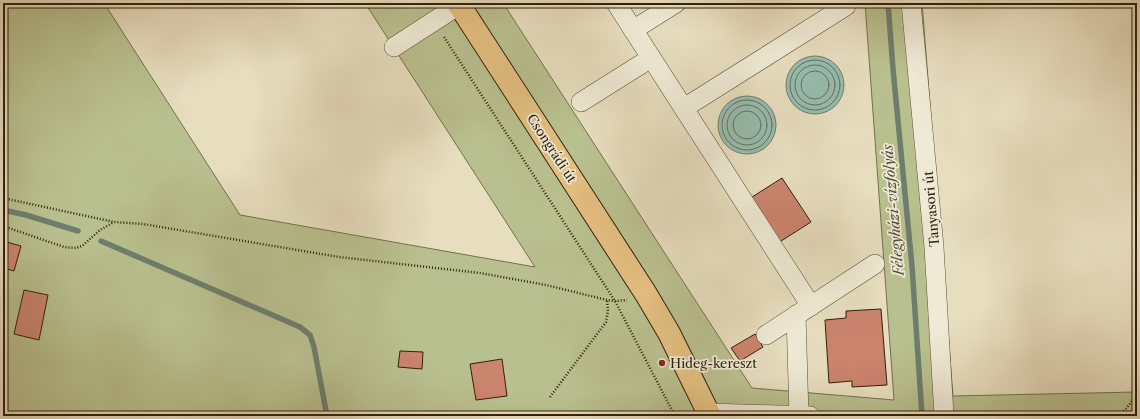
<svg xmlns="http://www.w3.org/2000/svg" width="1140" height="419" viewBox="0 0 1140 419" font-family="'Libre Caslon Text',serif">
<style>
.green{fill:#b9c08f;stroke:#75704c}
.water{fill:#97bcaf;stroke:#6e7e6d}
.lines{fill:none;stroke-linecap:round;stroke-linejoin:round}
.shore{stroke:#646e5c;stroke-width:1}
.stream{stroke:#6e7e6d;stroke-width:5.5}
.building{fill:#cb846e;stroke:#31200a}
.minor-casing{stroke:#5e5037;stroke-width:20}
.major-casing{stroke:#31200a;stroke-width:24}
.path{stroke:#31200a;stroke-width:2.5;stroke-dasharray:1 2;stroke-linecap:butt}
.minor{stroke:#efead5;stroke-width:19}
.major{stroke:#e4bf80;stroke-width:22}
.poi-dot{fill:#8f2418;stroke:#efead5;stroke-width:1.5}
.labels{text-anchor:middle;stroke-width:3.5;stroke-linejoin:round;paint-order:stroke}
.street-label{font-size:13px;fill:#31200a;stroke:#efead5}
.poi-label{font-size:13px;fill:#31200a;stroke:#efead5;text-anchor:start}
.water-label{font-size:14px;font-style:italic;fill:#504f3c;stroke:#efead5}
</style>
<rect width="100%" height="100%" fill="#e7debf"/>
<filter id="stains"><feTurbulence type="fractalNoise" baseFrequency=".005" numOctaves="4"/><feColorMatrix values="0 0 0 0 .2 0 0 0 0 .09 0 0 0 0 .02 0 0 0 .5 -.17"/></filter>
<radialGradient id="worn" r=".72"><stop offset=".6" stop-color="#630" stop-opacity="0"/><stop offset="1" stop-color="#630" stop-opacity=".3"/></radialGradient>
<polygon class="green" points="3,3 104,3 240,215 535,267 365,3 503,3 752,388 894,400 865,3 922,3 953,396 1137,392 1137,416 3,416"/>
<g class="water">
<circle cx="815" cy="85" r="29"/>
<circle cx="747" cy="125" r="29"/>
</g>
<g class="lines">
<g class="shore">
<circle cx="815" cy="85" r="25"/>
<circle cx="815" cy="85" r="20"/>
<circle cx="815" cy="85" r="14"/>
<circle cx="747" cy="125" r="25"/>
<circle cx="747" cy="125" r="20"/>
<circle cx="747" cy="125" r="14"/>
</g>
<g class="stream">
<polyline points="888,3 893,69 912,266 922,416"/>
<polyline points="3,210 26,215 78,231"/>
<polyline points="101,241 300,327 310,335 314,347 327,416"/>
</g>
</g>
<g class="building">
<polygon points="782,178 811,222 778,243 749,199"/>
<polygon points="3,241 21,246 14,271 3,268"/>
<polygon points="24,290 48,295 39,340 14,334"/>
<polygon points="881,309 887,385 852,387 852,381 829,383 825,320 846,318 846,311"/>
<polygon points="755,334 763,347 740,361 731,348"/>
<polygon points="400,351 423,352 422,369 398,367"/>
<polygon points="502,359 507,396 476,400 470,364"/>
</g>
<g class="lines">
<g class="minor-casing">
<g id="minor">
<polyline points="616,3 811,306"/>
<polyline points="911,3 934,247 944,416"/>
<polyline points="633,30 676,3"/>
<polyline points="394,47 462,3"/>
<polyline points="581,102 651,58"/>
<polyline points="684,108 846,6"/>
<polyline points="796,315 799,416"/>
<polyline points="766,335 875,264"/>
<polyline points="709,413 810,416"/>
</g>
</g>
<g class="major-casing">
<polyline id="major" points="458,3 646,294 669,333 710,416"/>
</g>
<g class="path">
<polyline points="444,37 615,301 675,416"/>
<polyline points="3,198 114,222 143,224 339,257 480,273 546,285 607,300 615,301 627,300"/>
<polyline points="3,226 64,247 76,248 82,246 100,230 114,222"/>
<polyline points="550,397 606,322 608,311 607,300"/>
<polyline points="1120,416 1137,395"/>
</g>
<use href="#minor" class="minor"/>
<use href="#major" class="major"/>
</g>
<circle class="poi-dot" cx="662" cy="363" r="4"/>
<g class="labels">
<g class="street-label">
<text transform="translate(552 148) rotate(57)" y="5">Csongrádi út</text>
<text transform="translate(931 209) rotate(-95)" y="5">Tanyasori út</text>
</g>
<g class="poi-label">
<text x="670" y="368">Hideg-kereszt</text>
</g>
<g class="water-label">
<text transform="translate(893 210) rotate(-95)" y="5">Félegyházi-vízfolyás</text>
</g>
</g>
<rect width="1140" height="419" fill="none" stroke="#e7debf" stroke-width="16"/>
<rect x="4" y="4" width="1132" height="411" fill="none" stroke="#31200a" stroke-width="2"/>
<rect x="8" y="8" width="1124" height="403" fill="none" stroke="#31200a"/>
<rect width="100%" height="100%" filter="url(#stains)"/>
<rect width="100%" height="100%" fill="url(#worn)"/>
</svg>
